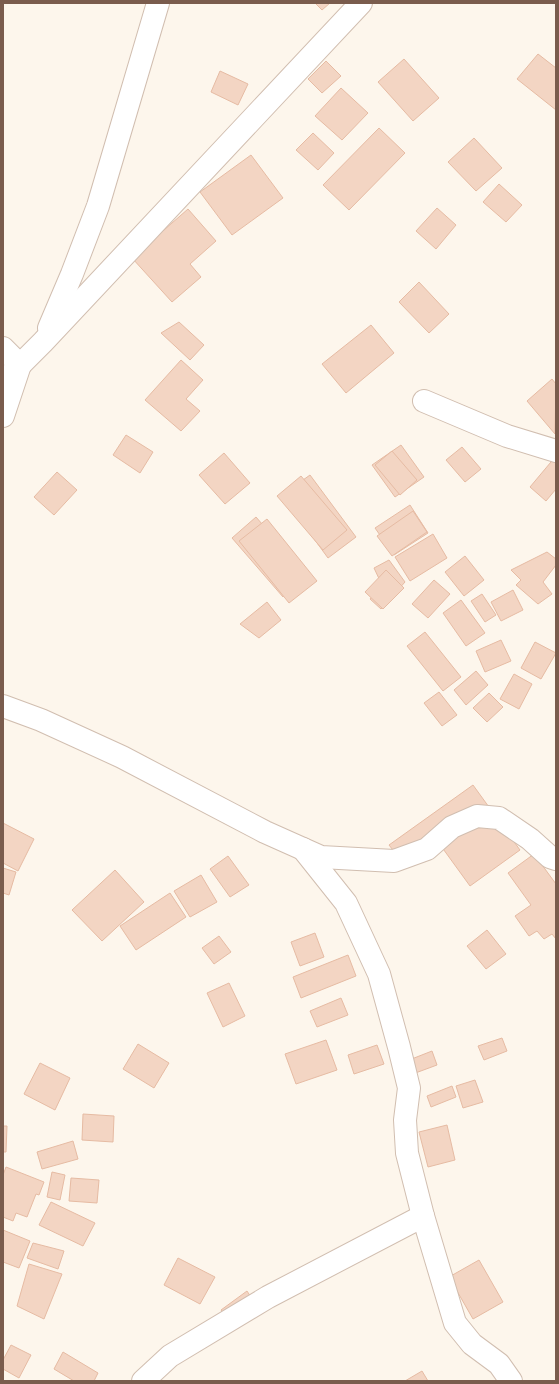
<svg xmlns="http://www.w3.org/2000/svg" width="559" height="1384" viewBox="0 0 559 1384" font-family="'PT Sans Narrow',sans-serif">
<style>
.building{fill:#f3d5c3;stroke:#e6bba3}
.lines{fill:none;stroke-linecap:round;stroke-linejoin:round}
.minor-casing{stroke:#d1beb0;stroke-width:24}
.minor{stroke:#fff;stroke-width:22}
</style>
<rect width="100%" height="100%" fill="#fdf6ec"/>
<g class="building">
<polygon points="315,3 330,3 322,10"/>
<polygon points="538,54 556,68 556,110 517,79"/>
<polygon points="404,59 439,98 413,121 378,82"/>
<polygon points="326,61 341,76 322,93 308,79"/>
<polygon points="220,71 248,84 238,105 211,92"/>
<polygon points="341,88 368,113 342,140 315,116"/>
<polygon points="379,128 405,153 349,210 323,185"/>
<polygon points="313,133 334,153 318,170 296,150"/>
<polygon points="474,138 502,168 476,191 448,162"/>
<polygon points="251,155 283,198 232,235 200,192"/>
<polygon points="499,184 522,205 506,222 483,202"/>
<polygon points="437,208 456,225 436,249 416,231"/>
<polygon points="188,209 216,241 190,264 201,277 172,302 132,258"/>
<polygon points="419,282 449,314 429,333 399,302"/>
<polygon points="179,322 204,345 190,360 161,333"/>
<polygon points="371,325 394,353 346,393 322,364"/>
<polygon points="181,360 203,380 186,399 200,411 181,431 145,400"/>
<polygon points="552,379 556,384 555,434 527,401"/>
<polygon points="126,435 153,452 140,473 113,455"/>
<polygon points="401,445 424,477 395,497 372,465"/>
<polygon points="462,447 481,469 465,482 446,460"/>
<polygon points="392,451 417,480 400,495 375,465"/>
<polygon points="224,453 250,483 225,504 199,475"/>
<polygon points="556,456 556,489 546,501 530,487"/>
<polygon points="57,472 77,490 54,515 34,497"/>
<polygon points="310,475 356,537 328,558 282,495"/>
<polygon points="301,476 347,530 323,550 277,496"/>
<polygon points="410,505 428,533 394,555 375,528"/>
<polygon points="413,511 427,532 392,556 377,536"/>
<polygon points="256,517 307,576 283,597 232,538"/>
<polygon points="267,519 317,581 289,603 239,541"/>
<polygon points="433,534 447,558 410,581 395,557"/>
<polygon points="547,552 556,559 556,565 543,582 552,594 538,604 516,585 521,580 511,570"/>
<polygon points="465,556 484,580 464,596 445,572"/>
<polygon points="389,560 405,582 381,609 370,599 382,585 374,568"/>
<polygon points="386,570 404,588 383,609 365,592"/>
<polygon points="434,580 450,594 428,618 412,604"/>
<polygon points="513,590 523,610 501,621 491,602"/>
<polygon points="482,594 496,615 485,622 471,601"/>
<polygon points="461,600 485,633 466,646 443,613"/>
<polygon points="267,602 281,620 259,638 240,624"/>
<polygon points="425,632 461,677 443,691 407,646"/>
<polygon points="501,640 511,661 485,672 476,651"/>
<polygon points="535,642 556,653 541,679 521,668"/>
<polygon points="476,671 488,685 466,705 454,690"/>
<polygon points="514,674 532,684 519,709 500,699"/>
<polygon points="439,692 457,715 442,726 424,703"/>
<polygon points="489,693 503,707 487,722 473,708"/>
<polygon points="473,785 520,850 470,886 433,835 400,859 389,845"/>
<polygon points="3,823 34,839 18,871 3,863"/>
<polygon points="534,854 556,884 556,939 552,934 544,939 537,931 529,936 515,916 531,905 508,873"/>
<polygon points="228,856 249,885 230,897 210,869"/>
<polygon points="3,868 16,872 9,895 3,893"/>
<polygon points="115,870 144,902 102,941 72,910"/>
<polygon points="201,875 217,902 190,917 174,891"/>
<polygon points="170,893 186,917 136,950 120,926"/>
<polygon points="487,930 506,954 486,969 467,946"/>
<polygon points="315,933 324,957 300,966 291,942"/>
<polygon points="219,936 231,952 214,964 202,948"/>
<polygon points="348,955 356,976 301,998 293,977"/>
<polygon points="229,983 245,1016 223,1027 207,993"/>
<polygon points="341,998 348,1015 317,1027 310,1011"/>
<polygon points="502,1038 507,1051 484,1060 478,1046"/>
<polygon points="326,1040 337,1070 296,1084 285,1054"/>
<polygon points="138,1044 169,1063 154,1088 123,1069"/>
<polygon points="377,1045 384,1064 354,1074 348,1055"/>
<polygon points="432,1051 437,1065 410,1075 404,1062"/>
<polygon points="40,1063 70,1078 55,1110 24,1094"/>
<polygon points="475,1080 483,1102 463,1108 456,1086"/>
<polygon points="452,1086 456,1097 431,1107 427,1096"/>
<polygon points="83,1114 114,1116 113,1142 82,1140"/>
<polygon points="447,1125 455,1160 428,1167 419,1132"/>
<polygon points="3,1126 7,1126 6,1152 3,1152"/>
<polygon points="73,1141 78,1159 42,1169 37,1152"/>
<polygon points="6,1167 44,1182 39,1195 36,1194 27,1217 16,1213 13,1221 3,1217 3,1175"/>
<polygon points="52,1172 65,1175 60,1200 47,1197"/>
<polygon points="71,1178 99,1180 97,1203 69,1201"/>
<polygon points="51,1202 95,1223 83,1246 39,1225"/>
<polygon points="3,1230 30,1241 19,1268 3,1262"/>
<polygon points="33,1243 64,1251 58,1269 27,1258"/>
<polygon points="178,1258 215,1277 200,1304 164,1285"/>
<polygon points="479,1260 503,1302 473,1319 449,1277"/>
<polygon points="29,1264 62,1274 44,1319 17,1306"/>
<polygon points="247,1291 258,1308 232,1326 221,1310"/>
<polygon points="11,1345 31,1355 19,1378 3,1369 3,1360"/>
<polygon points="63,1352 98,1373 94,1381 74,1381 54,1369"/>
<polygon points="422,1371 428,1381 405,1381"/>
</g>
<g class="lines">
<g class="minor-casing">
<g id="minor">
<polyline points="49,328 72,274 98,206 158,3"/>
<polyline points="3,348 20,365 3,416"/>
<polyline points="3,382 43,342 361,3"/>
<polyline points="424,401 507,436 556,451"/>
<polyline points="3,706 41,720 122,757 265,832 321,857 394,861 427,849 452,827 477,816 499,818 530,839 550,857 556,859"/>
<polyline points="303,849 346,903 379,974 399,1047 409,1088 405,1120 407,1153 423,1216 455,1323 472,1344 499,1364 511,1381"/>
<polyline points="143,1381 170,1356 268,1297 423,1216"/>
</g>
</g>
<use href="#minor" class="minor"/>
</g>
<rect width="559" height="1384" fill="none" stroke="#7a5c4d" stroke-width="8"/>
</svg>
